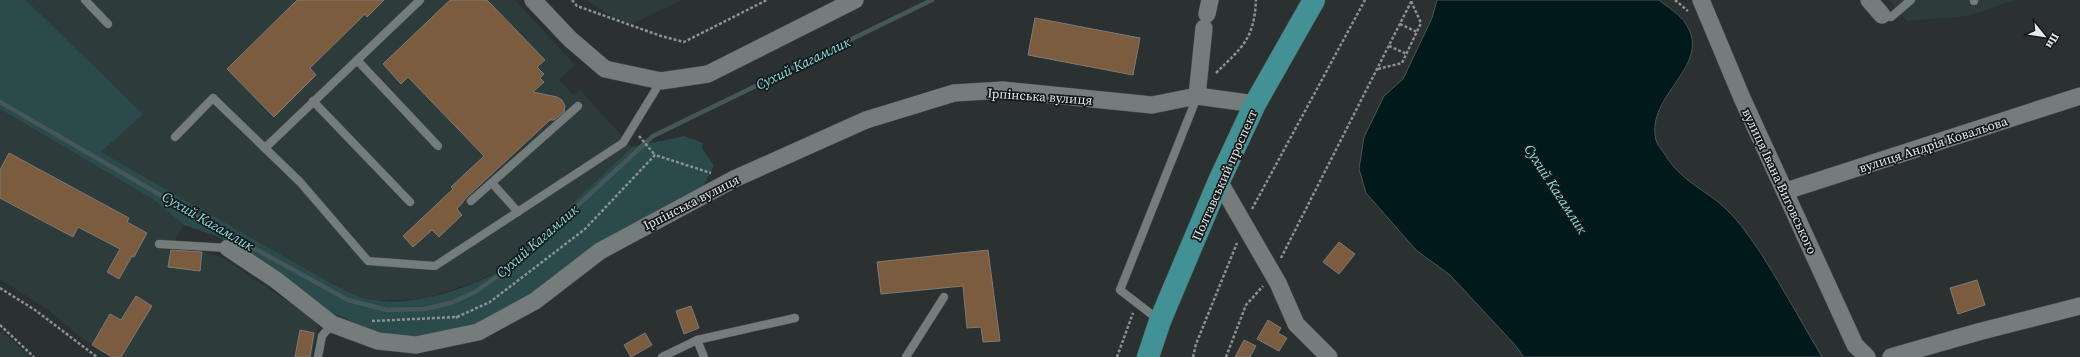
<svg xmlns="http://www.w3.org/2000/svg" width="2080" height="357" viewBox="0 0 2080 357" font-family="'Source Serif 4',serif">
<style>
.built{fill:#2d3b3b}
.green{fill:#2a4a4b}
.water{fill:#00191a;stroke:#455758}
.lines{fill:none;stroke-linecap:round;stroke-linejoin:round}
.stream{stroke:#455758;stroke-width:4.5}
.building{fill:#7b5c3f;stroke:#7f7a76}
.service-casing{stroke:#4a4e4e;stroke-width:9}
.minor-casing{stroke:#4a4e4e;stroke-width:18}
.trunk-casing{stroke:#4a4e4e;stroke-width:23}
.path{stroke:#8c9090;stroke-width:2.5;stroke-dasharray:3 2;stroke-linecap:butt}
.service{stroke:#757c7c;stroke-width:8}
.minor{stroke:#757c7c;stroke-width:17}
.trunk{stroke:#429194;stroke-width:22}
.labels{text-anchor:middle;stroke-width:3.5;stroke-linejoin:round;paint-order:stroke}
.street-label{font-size:13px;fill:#e5e9e9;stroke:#151818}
.water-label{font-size:14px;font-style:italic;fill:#85e2e5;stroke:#151818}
</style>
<rect width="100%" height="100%" fill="#2b3030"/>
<g class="built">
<polygon points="26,0 515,0 575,65 559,80 574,95 580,90 632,147 516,257 495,273 472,283 424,299 374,301 358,296 336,286 101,152 142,114"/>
<polygon points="586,0 682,0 632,24 614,18"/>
<polygon points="1889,0 2014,0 1968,16 1907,21"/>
<polygon points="0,109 154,200 184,225 171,247 203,252 223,258 319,322 312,357 112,357 86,341 48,310 0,279"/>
<polygon points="0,330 26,353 29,357 0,357"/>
</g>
<path class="green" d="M0,0H26L143,114L101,152L336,286C348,291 359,298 373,300C410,307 460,291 494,274C502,270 509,263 516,257L632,147L684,136L703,143L702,148L714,166L700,192L547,285L478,324L414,339L379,334L331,312L217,236L184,225L154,200L0,109Z"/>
<path class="water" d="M1437,0H1659C1667,7 1681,15 1686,24C1713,66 1645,95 1656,140C1657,144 1661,149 1664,153C1680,181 1705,189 1726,209C1740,222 1751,239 1762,255C1783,288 1802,323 1822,357H1524L1515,345L1450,275L1416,250L1366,193L1359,169L1364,137L1384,96L1403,79L1432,18Z"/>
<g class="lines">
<polyline class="stream" points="0,102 219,229 348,300 387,310 424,309 451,303 475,292 512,266 653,136 932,0"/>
</g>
<g class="building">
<polygon points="297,0 384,0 367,17 365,14 310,68 316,75 274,117 227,69"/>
<polygon points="450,0 487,0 545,60 537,67 544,74 540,78 544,82 533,92 557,97 562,100 565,106 564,112 554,120 550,120 467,197 457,209 462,215 439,237 432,230 413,247 403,236 453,189 451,187 484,156 408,77 401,84 383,64"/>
<polygon points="1035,18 1140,38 1133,75 1028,55"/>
<polygon points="9,153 129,218 127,222 147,233 134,257 132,256 119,279 107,272 120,249 78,227 73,237 0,198 0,170"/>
<polygon points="1339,242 1355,254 1339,274 1323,262"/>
<polygon points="171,250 202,252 200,271 168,267"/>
<polygon points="988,250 1000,341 983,342 981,327 967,328 963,286 881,294 877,262"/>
<polygon points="1977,280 1985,305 1958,314 1950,288"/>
<polygon points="136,296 152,306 121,357 112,357 92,345 110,314 121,320"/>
<polygon points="691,306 699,328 684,334 676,311"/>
<polygon points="1268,320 1281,328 1278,333 1287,338 1279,351 1257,339"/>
<polygon points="300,330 314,333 310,357 295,357"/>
<polygon points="645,333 652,345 631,357 624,345"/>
<polygon points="1244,340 1256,346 1250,357 1235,357"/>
</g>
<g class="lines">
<g class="service-casing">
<g id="service">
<polyline points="85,0 108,24"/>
<polyline points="1974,0 1974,1"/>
<polyline points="1882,15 1891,17 1911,0"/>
<polyline points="357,60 438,146"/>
<polyline points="313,101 410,202"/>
<polyline points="175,137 213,98 300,182 368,261 435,266 623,143 661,81"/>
<polyline points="265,148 420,0"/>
<polyline points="492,183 518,212"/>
<polyline points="471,201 578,106"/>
<polyline points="159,244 228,248"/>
<polyline points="1159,320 1120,290 1197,97"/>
<polyline points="697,340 795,318"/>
<polyline points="318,357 322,336 332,324"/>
<polyline points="662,357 697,340 704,357"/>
<polyline points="906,357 944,297"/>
</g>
</g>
<g class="minor-casing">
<g id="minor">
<polyline points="533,0 570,39 605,69 661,81 708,74 855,0"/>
<polyline points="1701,0 1742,98 1855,345 1867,357"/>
<polyline points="1869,0 1882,15"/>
<polyline points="1207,14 1210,0"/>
<polyline points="1197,96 1204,28"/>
<polyline points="1219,181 1278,283 1296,324 1329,357"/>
<polyline points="1786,191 2080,96"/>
<polyline points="228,248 276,280 332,324 378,341 416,345 478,332 535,301 600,251 734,179 866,120 954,93 1003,90 1152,105 1197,96 1255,104"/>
<polyline points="1891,357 1978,332 2080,306"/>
</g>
</g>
<g class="trunk-casing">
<polyline id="trunk" points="1148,357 1160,321 1219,181 1255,104 1314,0"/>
</g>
<g class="path">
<polyline points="572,0 577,6 661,36 684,42 767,0"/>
<polyline points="1675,0 1688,11"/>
<polyline points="1400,24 1417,32"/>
<polyline points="1389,46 1407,54"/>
<polyline points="1378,69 1402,63 1421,23 1411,1"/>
<path d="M1216,73C1242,47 1254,40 1256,0"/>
<polyline points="639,136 655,155"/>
<polyline points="1252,209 1365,0"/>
<polyline points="1281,258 1412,0"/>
<polyline points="0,288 35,310 97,357"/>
<polyline points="457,317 490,302 585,229 655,155 711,173"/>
<polyline points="372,321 457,317 456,318"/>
<polyline points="0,325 34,357"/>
<polyline points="1117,357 1133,313"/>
<polyline points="1193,357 1196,344 1237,243"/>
<polyline points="1226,357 1246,305 1263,286"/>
</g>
<use href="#service" class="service"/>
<use href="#minor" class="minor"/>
<use href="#trunk" class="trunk"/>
</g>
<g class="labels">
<g class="street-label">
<text transform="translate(1040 96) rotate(4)" y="5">Ірпінська вулиця</text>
<text transform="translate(1933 144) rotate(-18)" y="5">вулиця Андрія Ковальова</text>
<text transform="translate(1224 175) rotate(-66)" y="5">Полтавський проспект</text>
<text transform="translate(1780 181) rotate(65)" y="5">вулиця Івана Виговського</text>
<text transform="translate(691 202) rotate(-27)" y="5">Ірпінська вулиця</text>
</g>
<g class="water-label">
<text transform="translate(803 63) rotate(-26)" y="5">Сухий Кагамлик</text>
<text transform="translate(1556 189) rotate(57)" y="5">Сухий Кагамлик</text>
<text transform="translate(208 221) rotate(30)" y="5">Сухий Кагамлик</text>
<text transform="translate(537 241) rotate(-41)" y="5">Сухий Кагамлик</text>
</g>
</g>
<g transform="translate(2044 36) rotate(120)" stroke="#151818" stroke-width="3" paint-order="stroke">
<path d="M0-3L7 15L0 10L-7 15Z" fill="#e5e9e9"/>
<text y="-6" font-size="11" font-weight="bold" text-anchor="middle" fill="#e5e9e9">Пн</text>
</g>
</svg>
